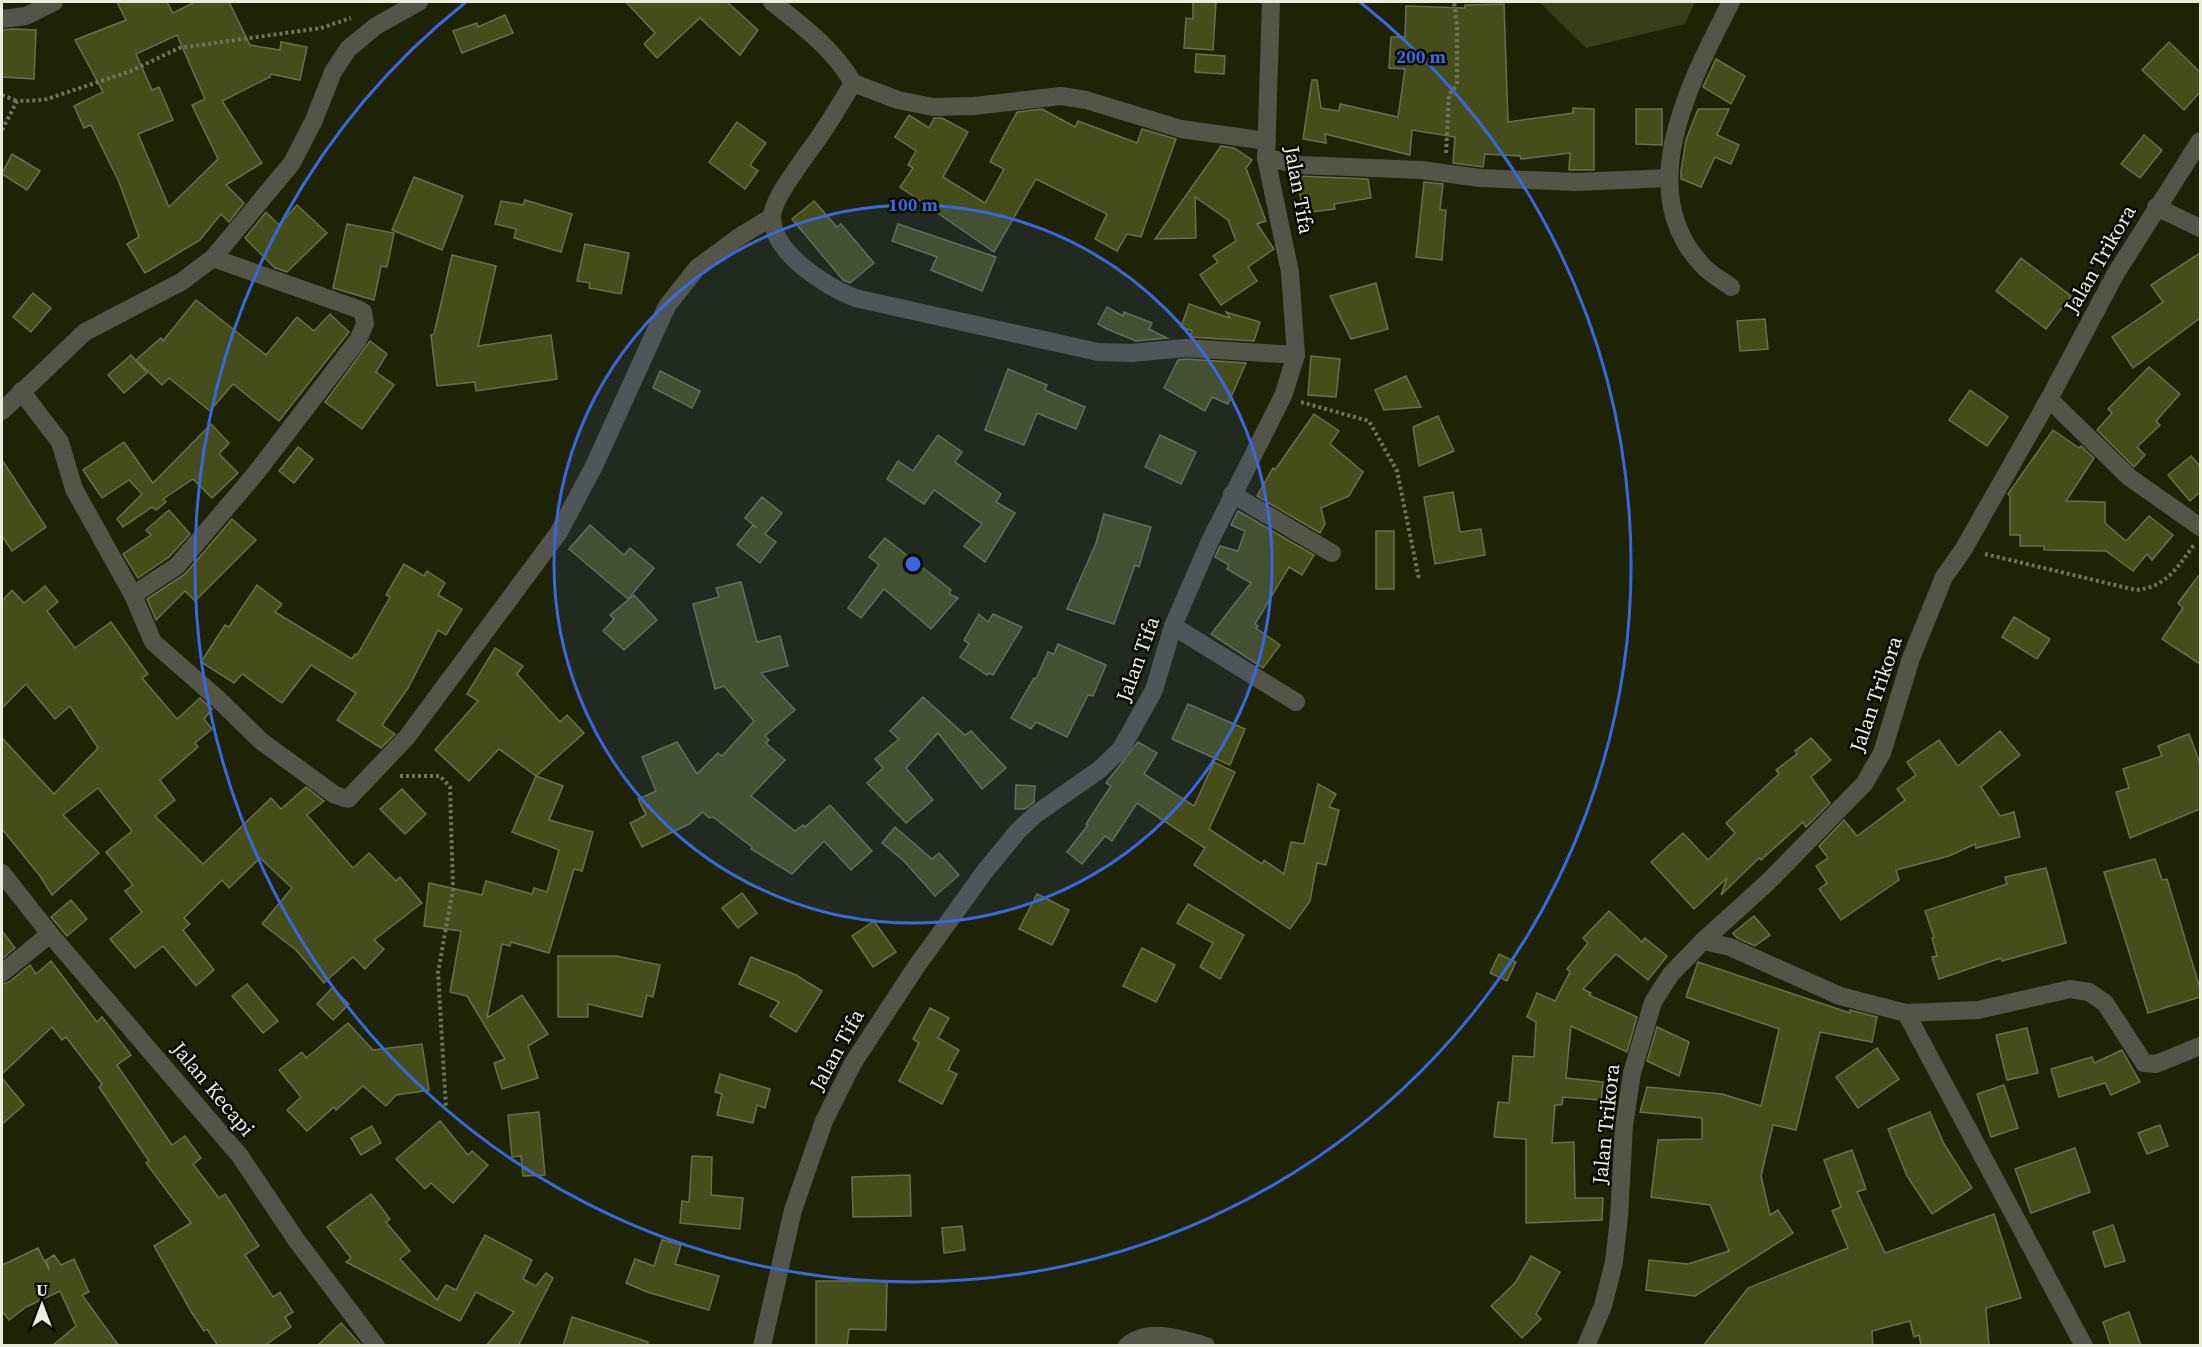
<svg xmlns="http://www.w3.org/2000/svg" width="2202" height="1347" viewBox="0 0 2202 1347" font-family="'Source Serif 4',serif">
<style>
.green{fill:#373e1a}
.building{fill:#454e1b;stroke:#686f50;stroke-width:1.5;fill-rule:evenodd}
.lines{fill:none;stroke-linecap:round;stroke-linejoin:round}
.path{stroke:#6e735b;stroke-width:4;stroke-dasharray:3 3;stroke-linecap:butt}
.minor{stroke:#525548;stroke-width:18}
.ring{fill:none;stroke:#3c66d9;stroke-width:3}
.labels{text-anchor:middle;stroke-width:5;stroke-linejoin:round;paint-order:stroke}
.street-label{font-size:21px;fill:#e9eddc;stroke:#090b02}
.centre{fill:#3c66d9;stroke:#090b02;stroke-width:3}
.ring-label{font-size:18px;text-anchor:middle;font-weight:bold;fill:#3c66d9;stroke:#090b02;stroke-width:5;stroke-linejoin:round;paint-order:stroke}
</style>
<rect width="100%" height="100%" fill="#1e2306"/>
<polygon class="green" points="1539,2 1695,2 1685,24 1586,48"/>
<g class="building">
<path d="M117,2H167L173,13L195,2H229L250,45L280,50L281,42L307,47L300,80L271,74L270,77L222,101L262,163L226,185L244,203L229,222L221,214L200,240L145,273L127,244L139,237L119,182L91,125L84,128L74,106L103,92L75,40L126,20ZM177,35L205,99L192,105L218,159L169,207L138,134L173,120L159,87L152,90L136,54Z"/>
<polygon points="626,2 727,2 758,30 740,55 700,18 657,58 644,44 655,33"/>
<polygon points="1193,2 1216,2 1213,50 1184,48 1186,18 1193,19"/>
<polygon points="1504,4 1508,122 1573,113 1573,108 1594,109 1594,170 1569,170 1570,153 1521,159 1520,156 1485,154 1483,167 1453,163 1455,137 1412,130 1410,155 1325,134 1326,143 1303,139 1312,80 1317,80 1321,108 1339,111 1340,104 1398,117 1405,69 1389,68 1391,37 1405,37 1406,6 1465,8 1465,5"/>
<polygon points="505,15 513,33 462,53 453,31 477,23 478,27"/>
<polygon points="13,29 36,30 34,79 2,77 2,30"/>
<polygon points="2169,42 2200,72 2200,92 2184,110 2142,70"/>
<polygon points="1196,54 1225,56 1224,74 1195,72"/>
<polygon points="1716,59 1745,76 1731,104 1703,87"/>
<polygon points="1042,109 1075,127 1078,121 1137,143 1142,129 1176,139 1141,237 1127,234 1117,251 1095,239 1107,214 1036,179 994,252 900,187 913,168 908,165 916,151 895,137 909,115 929,128 934,118 942,118 968,132 943,177 985,203 1004,169 990,162 1017,112"/>
<polygon points="1636,109 1662,109 1662,145 1636,144"/>
<polygon points="1698,109 1729,109 1717,135 1739,145 1731,164 1715,157 1701,187 1681,179 1681,171 1686,140"/>
<polygon points="737,122 766,143 750,165 758,171 745,189 709,162"/>
<polygon points="2144,135 2162,150 2140,178 2121,164"/>
<polygon points="1221,146 1234,148 1252,160 1246,168 1266,221 1257,224 1274,249 1248,267 1257,281 1221,305 1200,275 1218,262 1213,256 1236,241 1228,220 1195,197 1196,238 1155,239"/>
<polygon points="12,154 40,171 27,190 2,174"/>
<polygon points="1297,176 1368,179 1371,198 1334,204 1335,209 1303,213"/>
<polygon points="414,177 463,196 442,250 392,230"/>
<polygon points="1424,182 1443,184 1440,210 1446,210 1442,260 1416,257"/>
<polygon points="525,200 572,214 561,252 514,238 516,229 495,224 501,201 523,205"/>
<polygon points="814,201 837,227 841,224 874,263 850,283 843,280 792,219"/>
<polygon points="297,205 327,233 287,272 275,268 245,238 266,212 279,225"/>
<polygon points="347,224 394,233 387,267 381,266 374,300 333,288"/>
<polygon points="898,224 996,257 982,291 931,270 937,257 892,241"/>
<polygon points="585,244 629,253 621,294 589,288 590,283 577,281"/>
<polygon points="2200,253 2200,318 2133,368 2112,337 2163,302 2151,285"/>
<polygon points="452,255 496,266 478,346 551,335 557,379 476,391 475,382 437,386 431,335 434,334"/>
<polygon points="2021,258 2071,296 2046,329 1996,291"/>
<polygon points="1376,283 1388,329 1351,339 1330,296"/>
<polygon points="33,293 51,308 31,332 13,317"/>
<polygon points="196,300 266,355 297,317 314,331 330,314 349,332 279,421 233,384 210,411 169,378 162,385 136,360 161,338 163,341"/>
<polygon points="1189,304 1230,318 1226,312 1260,322 1254,341 1190,337 1192,331 1181,327"/>
<polygon points="1107,307 1123,316 1124,312 1152,323 1149,329 1167,338 1136,341 1107,329 1098,324"/>
<polygon points="1765,319 1768,349 1740,351 1737,321"/>
<polygon points="370,341 387,354 376,372 394,385 362,429 325,402"/>
<polygon points="131,355 147,373 124,393 108,375"/>
<polygon points="1311,356 1340,359 1336,397 1308,395"/>
<polygon points="1186,359 1246,363 1228,404 1212,397 1205,411 1164,388 1178,360"/>
<polygon points="2149,367 2180,394 2156,421 2160,425 2137,447 2145,455 2134,467 2097,430 2112,413 2108,409"/>
<polygon points="1008,369 1047,385 1045,390 1085,407 1076,429 1037,413 1024,445 985,430"/>
<polygon points="660,371 700,391 692,408 653,388"/>
<polygon points="1406,376 1421,407 1384,410 1375,390"/>
<polygon points="1970,390 2008,417 1987,446 1949,420"/>
<polygon points="1314,414 1339,431 1330,444 1363,472 1349,496 1321,508 1325,524 1320,533 1257,496 1273,468 1275,470"/>
<polygon points="1438,416 1454,451 1419,466 1413,427"/>
<polygon points="211,424 229,443 219,454 238,473 212,498 193,479 163,499 166,502 156,510 152,507 123,527 117,519 142,494 129,480 102,498 83,470 124,442 153,483"/>
<polygon points="2053,430 2079,448 2081,446 2094,458 2066,501 2105,502 2105,523 2126,541 2149,516 2173,535 2152,560 2147,554 2133,571 2106,551 2044,550 2044,546 2020,546 2020,535 2010,535 2010,496 2008,494"/>
<polygon points="938,435 962,452 955,462 1001,494 996,502 1015,513 985,562 964,546 982,524 934,490 924,504 887,479 898,461 913,471"/>
<polygon points="1160,435 1196,452 1181,484 1145,467"/>
<polygon points="298,447 313,459 294,483 279,471"/>
<polygon points="2191,456 2200,466 2200,492 2190,501 2168,475"/>
<polygon points="2,460 46,527 12,551 2,536"/>
<polygon points="1453,492 1460,532 1481,529 1485,555 1435,564 1424,497"/>
<polygon points="762,497 782,513 765,534 776,542 760,563 737,545 753,525 757,528 745,518"/>
<polygon points="169,510 190,534 169,557 138,578 123,554 151,535 146,530"/>
<polygon points="1238,511 1314,555 1302,575 1289,567 1255,624 1258,626 1256,628 1280,645 1263,668 1211,634 1251,583 1227,569 1229,565 1215,557 1220,546 1238,551 1245,531 1231,525"/>
<polygon points="1104,514 1151,527 1139,567 1135,565 1114,624 1067,609 1096,543"/>
<polygon points="232,519 256,540 195,601 185,591 156,620 147,599 185,574"/>
<polygon points="590,525 624,555 630,548 654,568 628,599 569,549"/>
<rect x="1376" y="531" width="18" height="58"/>
<polygon points="885,538 951,590 949,594 958,598 931,629 884,589 861,618 848,608 879,565 869,557"/>
<polygon points="404,564 424,576 427,571 445,583 438,595 462,609 446,635 438,630 408,688 382,725 395,734 381,748 337,720 356,693 311,665 282,703 242,674 234,683 201,662 225,625 229,627 257,585 282,604 275,612 352,659 355,654 357,655 390,597 386,595"/>
<polygon points="2200,574 2200,664 2162,639 2183,608 2178,603"/>
<polygon points="741,582 757,642 780,636 788,666 761,673 795,710 765,736 769,740 766,743 785,760 751,796 795,831 803,825 805,827 830,805 872,851 851,870 824,841 792,874 751,849 752,847 713,817 709,818 703,812 689,824 642,847 630,823 646,815 638,799 656,791 642,757 677,742 697,774 718,753 722,756 754,721 724,686 715,689 693,604 719,597 716,588"/>
<polygon points="45,586 58,602 47,611 75,648 111,622 148,674 142,678 177,719 200,698 212,709 204,719 212,729 195,743 198,747 160,780 175,800 155,816 203,864 271,798 281,809 306,787 324,801 307,815 353,868 369,853 396,881 400,877 422,903 374,940 384,949 365,969 353,957 324,983 296,950 262,924 292,888 260,858 229,888 222,880 184,918 190,924 183,930 214,970 196,986 163,946 135,968 110,939 142,912 125,891 133,885 106,852 132,831 98,788 63,815 99,853 52,895 40,876 2,829 2,738 54,794 98,748 70,706 55,719 26,684 2,708 2,601 12,590 24,603"/>
<polygon points="634,595 657,620 624,650 603,631 614,619 610,615"/>
<polygon points="979,614 988,622 993,614 1022,627 993,675 989,673 987,675 960,657 969,644 964,640"/>
<polygon points="2014,617 2050,639 2037,659 2002,637"/>
<polygon points="1058,644 1106,665 1093,696 1088,695 1067,737 1036,722 1031,729 1011,718 1034,678 1036,679 1048,652 1054,654"/>
<polygon points="495,648 523,666 517,674 560,722 567,715 584,733 536,776 563,786 549,820 593,832 582,871 574,869 549,953 511,942 510,946 502,944 487,1018 522,995 548,1034 528,1046 538,1078 502,1089 494,1063 505,1059 467,996 450,992 461,931 424,926 429,883 482,895 486,881 532,894 534,888 547,892 559,850 512,832 536,776 499,749 469,781 435,750 478,701 467,694"/>
<polygon points="923,697 965,735 971,731 1006,768 982,789 938,733 906,768 933,800 906,823 867,783 883,768 875,759 899,739 890,731"/>
<polygon points="1188,704 1245,729 1230,765 1172,739"/>
<polygon points="2000,731 2020,755 1981,787 2000,816 2014,812 2020,837 1976,848 1975,844 1949,856 1896,870 1899,880 1841,920 1819,889 1827,883 1816,866 1828,858 1819,846 1844,820 1857,836 1905,800 1897,789 1916,775 1907,762 1939,740 1958,766"/>
<polygon points="2189,734 2200,763 2200,809 2130,838 2116,792 2129,788 2123,769 2162,756 2158,746"/>
<polygon points="1811,738 1831,760 1811,777 1830,803 1806,827 1803,822 1761,860 1759,858 1721,895 1727,878 1694,909 1651,862 1683,833 1708,860 1735,833 1726,823 1779,774 1776,770 1797,754 1795,751"/>
<polygon points="1138,742 1157,753 1144,774 1194,806 1214,762 1235,772 1209,829 1262,864 1264,860 1284,874 1291,842 1304,844 1318,784 1336,794 1329,807 1339,810 1326,865 1317,863 1310,901 1290,929 1194,865 1205,848 1137,803 1112,841 1105,836 1082,864 1067,852 1088,825 1086,824 1111,786 1106,783"/>
<polygon points="1016,785 1035,786 1034,802 1025,809 1015,809"/>
<polygon points="402,789 426,814 405,834 380,809"/>
<polygon points="895,827 932,859 939,853 959,875 935,896 903,860 882,843"/>
<polygon points="2155,859 2162,880 2167,879 2200,988 2200,997 2148,1013 2104,872"/>
<polygon points="2046,868 2066,943 2002,961 2001,958 1939,979 1932,957 1937,956 1932,938 1934,937 1925,911 2007,884 2005,877"/>
<polygon points="742,893 757,913 738,928 722,908"/>
<polygon points="1037,894 1069,910 1052,945 1019,929"/>
<polygon points="71,900 87,919 67,936 51,917"/>
<polygon points="1188,904 1244,935 1220,979 1200,967 1213,943 1177,923"/>
<polygon points="1609,911 1642,942 1645,938 1667,956 1648,980 1616,954 1583,989 1591,993 1589,995 1637,1017 1627,1052 1571,1026 1566,1078 1603,1082 1601,1100 1563,1097 1562,1105 1555,1105 1552,1143 1574,1142 1575,1198 1603,1198 1602,1220 1526,1223 1526,1139 1494,1137 1498,1102 1509,1103 1513,1056 1534,1057 1536,1022 1527,1017 1537,993 1555,1001 1570,972 1567,969 1588,943 1583,938"/>
<polygon points="1754,916 1770,935 1755,946 1737,938 1733,933"/>
<polygon points="874,921 896,952 873,967 852,936"/>
<polygon points="2,931 15,948 2,959"/>
<polygon points="1142,948 1175,965 1156,1002 1123,986"/>
<polygon points="1499,954 1516,962 1507,981 1490,973"/>
<polygon points="558,956 616,956 660,965 653,997 647,995 642,1017 588,1004 588,1017 558,1017"/>
<polygon points="751,957 796,975 822,991 796,1032 770,1016 779,1002 739,984"/>
<polygon points="51,961 97,1022 102,1017 131,1055 117,1065 172,1145 185,1136 201,1158 193,1164 219,1198 225,1194 259,1246 245,1255 273,1297 280,1292 293,1312 285,1317 291,1327 264,1346 218,1346 207,1329 204,1331 192,1313 154,1246 191,1223 146,1163 149,1161 99,1087 102,1084 66,1037 62,1040 52,1027 2,1074 2,984 9,982 30,965 36,974"/>
<polygon points="1698,962 1850,1013 1850,1010 1877,1017 1872,1042 1820,1032 1796,1130 1773,1125 1761,1176 1770,1215 1778,1210 1793,1233 1695,1296 1646,1290 1649,1260 1688,1264 1729,1251 1710,1205 1651,1197 1658,1140 1702,1139 1702,1118 1640,1112 1647,1087 1722,1094 1761,1106 1779,1029 1686,997"/>
<polygon points="247,984 278,1021 263,1033 232,996"/>
<polygon points="332,988 349,1004 333,1020 317,1004"/>
<polygon points="930,1008 949,1018 938,1038 959,1050 948,1070 957,1074 942,1104 899,1081 919,1043 913,1039"/>
<polygon points="348,1023 373,1050 422,1044 429,1090 396,1095 386,1106 363,1086 336,1110 334,1107 307,1131 287,1110 301,1097 279,1070 302,1052 306,1058"/>
<polygon points="1657,1027 1689,1042 1679,1076 1647,1061"/>
<polygon points="2027,1028 2038,1073 2007,1080 1996,1035"/>
<polygon points="1877,1048 1899,1079 1858,1108 1836,1077"/>
<polygon points="2122,1050 2140,1082 2111,1095 2105,1083 2059,1097 2051,1069 2092,1057 2094,1063"/>
<polygon points="720,1074 770,1089 765,1108 757,1105 753,1123 717,1115 722,1094 715,1092"/>
<polygon points="2,1078 24,1105 2,1124"/>
<polygon points="2004,1085 2018,1128 1991,1137 1977,1094"/>
<polygon points="539,1112 545,1175 523,1176 521,1156 512,1157 508,1115"/>
<polygon points="1930,1112 1944,1144 1972,1188 1932,1214 1907,1176 1888,1129"/>
<polygon points="440,1121 468,1155 472,1151 488,1165 453,1203 431,1183 425,1189 396,1159"/>
<polygon points="2160,1125 2168,1146 2147,1154 2138,1133"/>
<polygon points="372,1126 381,1143 361,1155 351,1138"/>
<polygon points="2075,1148 2090,1192 2031,1213 2015,1169"/>
<polygon points="1852,1150 1866,1189 1857,1192 1885,1253 1994,1214 2021,1298 1986,1308 1989,1346 1921,1346 1919,1335 1914,1337 1910,1321 1872,1331 1873,1346 1703,1346 1748,1288 1848,1248 1832,1211 1841,1207 1824,1160"/>
<polygon points="692,1156 712,1157 711,1195 743,1198 740,1229 680,1223 682,1201 689,1202"/>
<polygon points="910,1175 911,1216 853,1217 852,1177"/>
<polygon points="371,1194 390,1219 386,1222 410,1251 400,1259 437,1300 446,1285 456,1290 485,1235 532,1260 523,1279 536,1286 546,1273 553,1278 518,1346 486,1346 514,1312 476,1292 460,1321 346,1262 351,1258 327,1227"/>
<polygon points="2113,1225 2125,1261 2105,1267 2093,1232"/>
<polygon points="962,1226 965,1250 944,1253 942,1228"/>
<polygon points="662,1240 681,1245 675,1264 719,1276 709,1310 647,1292 626,1283 635,1259 654,1266"/>
<polygon points="38,1248 49,1270 46,1260 54,1255 61,1265 74,1259 89,1292 82,1295 119,1346 52,1346 76,1326 60,1291 26,1307 9,1320 2,1311 2,1265"/>
<polygon points="1531,1256 1560,1272 1536,1314 1541,1319 1522,1338 1491,1306 1515,1283"/>
<polygon points="816,1281 887,1281 886,1330 849,1329 847,1346 816,1346"/>
<polygon points="2129,1312 2141,1346 2111,1346 2103,1322"/>
<polygon points="572,1317 648,1342 647,1346 563,1346"/>
<polygon points="341,1323 362,1346 317,1346"/>
</g>
<g class="lines">
<g class="path">
<polyline points="2,95 17,101"/>
<polyline points="2,130 17,101 44,100 131,71 179,48 321,28 351,18"/>
<polyline points="1446,153 1449,94 1457,85 1457,26 1454,2"/>
<polyline points="1301,402 1369,421 1397,471 1419,579"/>
<path d="M1985,554L2136,590C2166,587 2177,568 2194,545"/>
<polyline points="400,776 440,776 450,787 453,889 438,972 446,1108"/>
</g>
<g class="minor">
<path d="M772,2C801,25 834,49 853,83C844,98 834,115 824,130C812,149 772,197 772,217C773,254 826,286 855,298L1098,352L1131,353L1186,348L1296,355"/>
<path d="M1731,2C1692,79 1629,192 1705,268C1712,275 1723,281 1731,287"/>
<polyline points="2,19 26,16 54,2"/>
<polyline points="853,83 898,100 933,107 974,106 1061,96 1086,100 1181,129 1267,141"/>
<polyline points="1266,158 1301,165 1421,170 1480,178 1576,182 1669,178"/>
<polyline points="2156,207 2200,228"/>
<polyline points="21,391 60,442 74,489 133,595 153,642 218,699 261,741 335,795 348,799 407,737 559,532 594,466 667,306 697,268 739,237 772,217"/>
<polyline points="2049,399 2129,477 2200,527"/>
<polyline points="2,411 85,332 181,282 213,258 292,163 314,120 333,72 348,49 376,26 419,2"/>
<polyline points="1232,494 1332,553"/>
<polyline points="133,595 177,566 256,473 358,340 365,324 363,312 358,309 213,258"/>
<polyline points="1173,626 1296,702"/>
<polyline points="2,873 50,934 240,1156 297,1241 376,1346"/>
<polyline points="1703,941 1730,947 1840,996 1906,1013 1978,1010 2070,989 2089,992 2105,1003 2144,1063 2156,1064 2200,1046"/>
<polyline points="2,973 50,934"/>
<polyline points="1906,1013 2084,1346"/>
<polyline points="762,1346 793,1210 824,1121 853,1063 916,967 985,871 1018,831 1036,814 1099,770 1121,749 1154,690 1173,626 1210,541 1283,396 1296,355 1290,272 1266,158 1271,2"/>
<path d="M1127,1346C1148,1327 1182,1339 1206,1346"/>
<polyline points="1586,1346 1603,1306 1614,1262 1619,1217 1624,1126 1632,1073 1653,1002 1671,974 1703,941 1768,882 1864,784 1882,753 1911,658 1944,577 1963,550 2049,399 2116,273 2200,141"/>
</g>
</g>
<circle cx="913" cy="564" r="359" fill="#3c66d9" fill-opacity=".12"/>
<g class="ring">
<circle cx="913" cy="564" r="359"/>
<path d="M1360 2A718 718 0 1 1 466 2"/>
</g>
<g class="labels">
<g class="street-label">
<text transform="translate(1299 190) rotate(80)" y="7">Jalan Tifa</text>
<text transform="translate(2100 259) rotate(-60)" y="7">Jalan Trikora</text>
<text transform="translate(1138 659) rotate(-70)" y="7">Jalan Tifa</text>
<text transform="translate(1876 694) rotate(-71)" y="7">Jalan Trikora</text>
<text transform="translate(837 1050) rotate(-61)" y="7">Jalan Tifa</text>
<text transform="translate(213 1089) rotate(50)" y="7">Jalan Kecapi</text>
<text transform="translate(1606 1124) rotate(-84)" y="7">Jalan Trikora</text>
</g>
</g>
<circle cx="913" cy="564" r="9" class="centre"/>
<g class="ring-label">
<text x="1421" y="63">200 m</text>
<text x="913" y="211">100 m</text>
</g>
<rect width="2202" height="1347" fill="none" stroke="#e9eddc" stroke-width="6"/>
<g transform="translate(42 1305)" stroke="#090b02" stroke-width="4.5" paint-order="stroke">
<path d="M0-4.5L10 22L0 15L-10 22Z" fill="#e9eddc"/>
<text y="-9" font-size="16" font-weight="bold" text-anchor="middle" fill="#e9eddc">U</text>
</g>
</svg>
